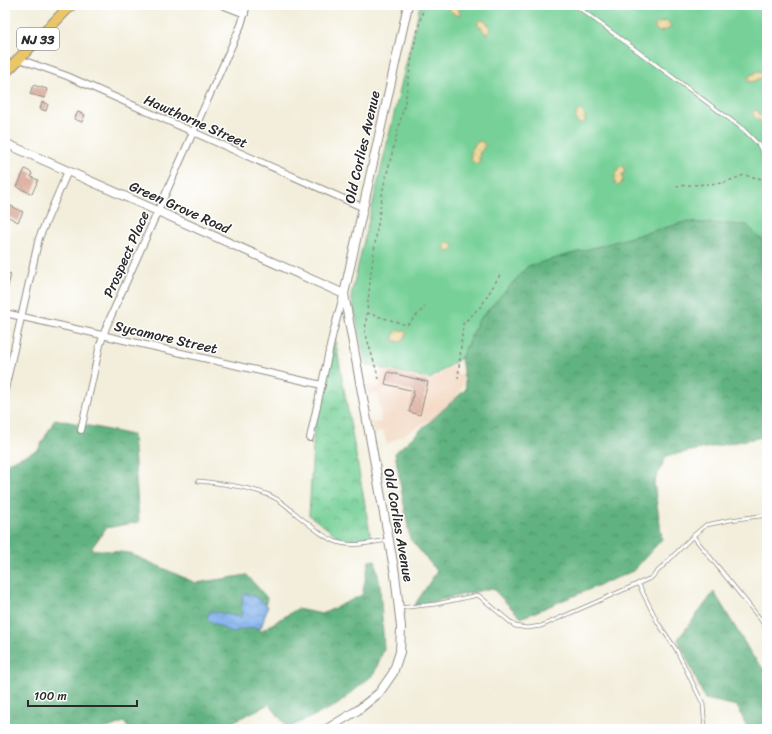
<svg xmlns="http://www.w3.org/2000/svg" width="772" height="734" viewBox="0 0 772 734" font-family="Sriracha,sans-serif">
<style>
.built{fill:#f2d5be}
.grass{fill:#76d097;stroke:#507e61}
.forest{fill:url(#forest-crowns);stroke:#466e56}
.sand{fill:url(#sand-dots);stroke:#8c8264}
.park{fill:url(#park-crowns);stroke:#507e61}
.water{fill:url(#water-waves);stroke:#566e8c}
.building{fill:url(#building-back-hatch)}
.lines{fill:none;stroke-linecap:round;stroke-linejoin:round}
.service-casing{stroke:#8f8c83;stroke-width:4.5}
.minor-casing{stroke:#8f8c83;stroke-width:8}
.tertiary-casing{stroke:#8f8c83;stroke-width:10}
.trunk-casing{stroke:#8f8c83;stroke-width:12}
.path{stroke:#8f8c83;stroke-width:1.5;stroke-dasharray:3 3;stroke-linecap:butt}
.service{stroke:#fff;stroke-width:3}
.minor{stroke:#fff;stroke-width:6}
.tertiary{stroke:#fff;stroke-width:8}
.trunk{stroke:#ebc669;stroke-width:10}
.labels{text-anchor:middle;stroke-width:3;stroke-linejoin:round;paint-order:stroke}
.shield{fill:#fff;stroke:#6b6b6b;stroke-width:1}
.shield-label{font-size:13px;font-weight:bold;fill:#2b2b2b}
.street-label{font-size:14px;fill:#2b2b2b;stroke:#fff}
</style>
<defs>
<pattern id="forest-crowns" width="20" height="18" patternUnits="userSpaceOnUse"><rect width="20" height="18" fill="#60b280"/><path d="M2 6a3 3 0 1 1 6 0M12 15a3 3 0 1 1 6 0" fill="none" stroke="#4f9169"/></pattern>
<pattern id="sand-dots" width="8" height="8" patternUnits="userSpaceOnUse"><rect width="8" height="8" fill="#eeda9e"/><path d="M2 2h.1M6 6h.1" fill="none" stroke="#cb8" stroke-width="1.8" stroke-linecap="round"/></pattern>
<pattern id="park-crowns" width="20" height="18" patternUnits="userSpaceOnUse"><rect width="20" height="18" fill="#76d097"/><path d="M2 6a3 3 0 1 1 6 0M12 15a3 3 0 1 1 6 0" fill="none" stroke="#61a97b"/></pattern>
<pattern id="water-waves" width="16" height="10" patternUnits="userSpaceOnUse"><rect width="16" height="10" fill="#81b1ec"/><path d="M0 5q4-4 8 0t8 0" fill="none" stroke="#6a90bf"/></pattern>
<pattern id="building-back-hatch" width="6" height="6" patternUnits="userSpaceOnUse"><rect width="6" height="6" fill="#daa28e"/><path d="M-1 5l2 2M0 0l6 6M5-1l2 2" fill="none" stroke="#b18474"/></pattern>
</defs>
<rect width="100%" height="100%" fill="#fff"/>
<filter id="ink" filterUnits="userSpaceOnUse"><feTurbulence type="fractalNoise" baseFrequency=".025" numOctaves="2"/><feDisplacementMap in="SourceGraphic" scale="8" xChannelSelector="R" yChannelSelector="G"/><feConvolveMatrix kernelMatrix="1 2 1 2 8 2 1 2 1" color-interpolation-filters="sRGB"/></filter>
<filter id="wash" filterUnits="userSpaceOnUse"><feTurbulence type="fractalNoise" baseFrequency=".012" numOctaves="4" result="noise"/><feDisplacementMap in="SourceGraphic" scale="16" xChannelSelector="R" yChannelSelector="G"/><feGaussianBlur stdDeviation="0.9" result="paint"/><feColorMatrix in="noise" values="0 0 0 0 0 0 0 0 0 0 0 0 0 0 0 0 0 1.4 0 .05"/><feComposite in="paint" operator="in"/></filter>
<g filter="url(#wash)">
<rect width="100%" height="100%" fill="#f3eedb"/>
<polygon class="built" points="453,366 458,374 463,374 462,388 446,411 387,444 383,431 378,432 374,435 371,420 374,423 381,422 380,409 378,395 376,393 368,395 366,383 374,388 379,388 382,369 430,381"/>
<polygon class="grass" points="420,5 767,5 767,245 762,238 478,321 461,358 430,379 366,365 351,295"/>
<g class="forest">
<polygon points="685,222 747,225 767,245 767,436 666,456 654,483 662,539 633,571 521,618 492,588 414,606 437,571 410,539 395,453 466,389 461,358 478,321 528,266"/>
<polygon points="55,419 133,435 139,522 106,528 91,549 129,553 196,583 247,575 267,598 259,632 297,609 322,614 362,595 369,561 375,560 380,585 384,649 374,674 337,705 288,728 269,704 218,729 129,729 124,722 105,729 5,729 5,464 38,450"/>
<polygon points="714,592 752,655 767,673 767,729 748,729 737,706 705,699 678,639"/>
</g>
<g class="sand">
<polygon points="449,5 457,5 461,15 456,15 448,9"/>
<polygon points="481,20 485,20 491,29 488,33 484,33 482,28 478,26 478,22"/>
<polygon points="667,21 671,26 669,29 660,32 655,29 655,24"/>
<polygon points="758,71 762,72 763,77 755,81 748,82 748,77"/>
<polygon points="580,110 585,115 585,122 579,124 576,120 576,113"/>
<polygon points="755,110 758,111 759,116 767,115 767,122 757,120 752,113"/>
<path d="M480,141L484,143L485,146L479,154L480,161L475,164L471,160C470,153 473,143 480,141Z"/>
<path d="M623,165L625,171L622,176L623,181L618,186L615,183C614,176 616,169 623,165Z"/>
<circle cx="449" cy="247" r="4.5"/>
<polygon points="398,330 404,331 407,334 401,342 393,340 393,336"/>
</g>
<polygon class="park" points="335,339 371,538 344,541 309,515 314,428"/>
<polygon class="water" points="243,594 251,594 268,606 261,628 240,629 232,633 207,619 210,611 241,617"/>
<g id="blocks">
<g class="building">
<polygon points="33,85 47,89 45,98 30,94"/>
<polygon points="42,102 48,104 46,111 40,109"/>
<polygon points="78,112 85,115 82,122 74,119"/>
<polygon points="25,169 32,173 31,177 38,180 32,194 17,187"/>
<polygon points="7,204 23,212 18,222 5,215"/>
<polygon points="5,272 11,274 7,291 5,291"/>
<polygon points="388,372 428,382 420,415 409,412 414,391 385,384"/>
</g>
</g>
</g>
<g filter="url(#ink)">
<use href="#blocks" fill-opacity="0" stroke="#8f8c83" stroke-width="1"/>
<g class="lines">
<g class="service-casing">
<g id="service">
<polyline points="575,5 743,129 758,144 767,160"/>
<path d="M198,481C218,483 255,488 273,497C282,501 290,509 297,515C336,546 338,549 388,540"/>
<polyline points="693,536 761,620 767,631"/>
<polyline points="638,583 658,623 676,649 703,704 705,729"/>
<polyline points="399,608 436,604 478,595 515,626 527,628 541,626 651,578 693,536 706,525 730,520 767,515"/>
</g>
</g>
<g class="minor-casing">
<g id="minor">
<polyline points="222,5 245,14"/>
<polyline points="19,59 67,76 362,207"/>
<polyline points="5,313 322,385"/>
<polyline points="5,389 39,238 68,171"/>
<polyline points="81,430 100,345 107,325 241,25 247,5"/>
<polyline points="310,438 333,333 343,296"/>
</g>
</g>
<g class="tertiary-casing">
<g id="tertiary">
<polyline points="5,143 344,294"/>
<polyline points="327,729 358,710 379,693 393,673 400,652 401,627 395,574 344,294 408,5"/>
</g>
</g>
<g class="trunk-casing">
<polyline id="trunk" points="5,73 71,5"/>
</g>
<g class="path">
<polyline points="765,60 767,61"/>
<polyline points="676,186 723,183 744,175 767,180"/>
<polyline points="367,313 407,325 425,307"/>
<polyline points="379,379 365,332 371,272 383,189 405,102 413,50 424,5"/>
<polyline points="458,379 463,324 482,305 501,273"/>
</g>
<use href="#service" class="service"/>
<use href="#minor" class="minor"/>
<use href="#tertiary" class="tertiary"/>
<use href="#trunk" class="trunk"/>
</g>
</g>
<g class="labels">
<rect class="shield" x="17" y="28" width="42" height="22" rx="3"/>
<g class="shield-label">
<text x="38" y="44">NJ 33</text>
</g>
<g class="street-label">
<text transform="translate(196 121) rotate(24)" y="5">Hawthorne Street</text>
<text transform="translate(362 147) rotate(-77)" y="5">Old Corlies Avenue</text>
<text transform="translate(180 207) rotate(24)" y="5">Green Grove Road</text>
<text transform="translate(126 254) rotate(-66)" y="5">Prospect Place</text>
<text transform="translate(166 337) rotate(13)" y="5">Sycamore Street</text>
<text transform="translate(399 525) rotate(80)" y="5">Old Corlies Avenue</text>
</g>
</g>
<rect width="772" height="734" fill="none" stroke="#fff" stroke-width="20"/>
<path d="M28 700v6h109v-6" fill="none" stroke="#2b2b2b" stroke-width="2"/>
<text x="34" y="700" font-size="12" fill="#2b2b2b" stroke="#ffffff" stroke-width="3" paint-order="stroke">100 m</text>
</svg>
